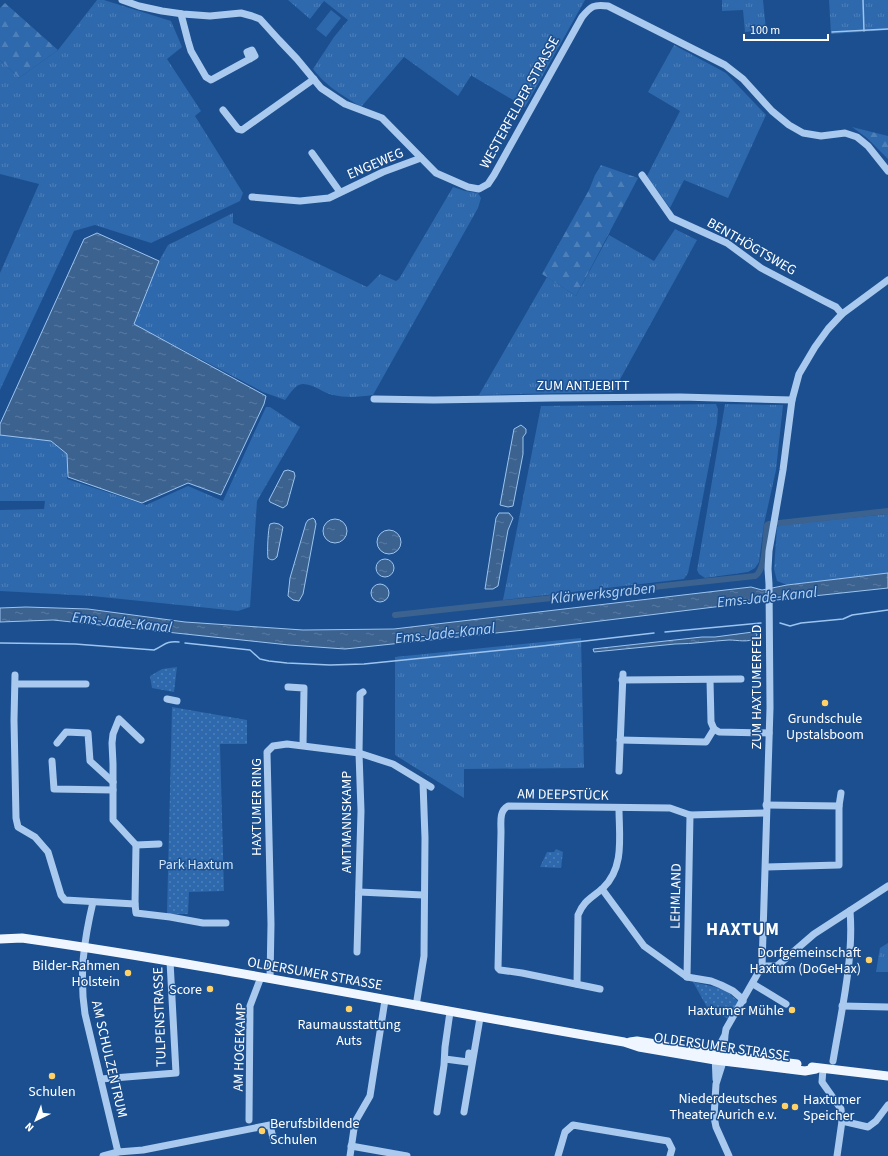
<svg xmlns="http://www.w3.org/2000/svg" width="888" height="1156" viewBox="0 0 888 1156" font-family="'Source Sans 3',sans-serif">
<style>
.grass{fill:url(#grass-tufts)}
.forest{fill:url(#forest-firs)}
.park{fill:url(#park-dots)}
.garden{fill:#2e69ad}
.water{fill:url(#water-ripples);stroke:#9cc4f0}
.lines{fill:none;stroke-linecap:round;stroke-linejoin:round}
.stream{stroke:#9cc4f0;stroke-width:1.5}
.canal{stroke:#3c6290;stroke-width:6}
.minor{stroke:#a9c9ee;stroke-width:7}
.major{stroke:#f0f6ff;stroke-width:9}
.poi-dot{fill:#ffd166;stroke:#1b4f8f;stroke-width:1.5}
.labels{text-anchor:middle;stroke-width:3;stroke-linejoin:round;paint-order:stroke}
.street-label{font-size:14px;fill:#fff;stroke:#1b4f8f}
.poi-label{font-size:14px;fill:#fff;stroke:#1b4f8f;text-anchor:end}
.park-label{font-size:14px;fill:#cfe3fa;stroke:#1b4f8f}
.water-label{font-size:15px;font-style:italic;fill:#b5d3f5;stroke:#1b4f8f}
.district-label{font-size:18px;font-weight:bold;letter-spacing:1px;fill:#fff;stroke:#1b4f8f}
</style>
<defs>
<pattern id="grass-tufts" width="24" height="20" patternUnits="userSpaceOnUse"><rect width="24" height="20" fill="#2e69ad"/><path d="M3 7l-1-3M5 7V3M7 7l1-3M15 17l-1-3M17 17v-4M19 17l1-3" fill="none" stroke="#4d80b9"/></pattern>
<pattern id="forest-firs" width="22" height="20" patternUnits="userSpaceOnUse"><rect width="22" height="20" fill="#2e69ad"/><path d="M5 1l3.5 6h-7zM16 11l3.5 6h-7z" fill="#4d80b9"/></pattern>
<pattern id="park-dots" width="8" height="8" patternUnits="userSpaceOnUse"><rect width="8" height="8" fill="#2e69ad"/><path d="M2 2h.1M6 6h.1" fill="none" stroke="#4d80b9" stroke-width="1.8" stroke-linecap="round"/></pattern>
<pattern id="water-ripples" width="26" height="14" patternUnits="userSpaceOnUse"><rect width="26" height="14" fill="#3c6290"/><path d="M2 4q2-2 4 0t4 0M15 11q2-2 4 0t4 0" fill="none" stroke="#597aa1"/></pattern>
</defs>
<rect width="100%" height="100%" fill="#1b4f8f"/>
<g class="grass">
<polygon points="97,0 104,0 171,21 182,47 167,59 201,111 195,116 243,193 240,201 151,243 95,225 74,231 0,390 0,273 39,184 0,174 0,60 19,78 58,50"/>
<path d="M288,0H585L525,107L472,76V74L458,96L404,57L361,107C341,94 328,88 313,69L334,37L348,20L324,1L310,19Z"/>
<polygon points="722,0 763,0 766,30 745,32 743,10 722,11"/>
<polygon points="829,0 888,0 888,30 831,34"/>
<polygon points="674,45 726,73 766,115 728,198 684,180 670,208 647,176 680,111 648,92"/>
<path d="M453,187L465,191L478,193L481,198L478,208L373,395C361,397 345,398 333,395C323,393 314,384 303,384C295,384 289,395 285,400L263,392L134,324L159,261L168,245L233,213V223L367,287L380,274L396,281L399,279Z"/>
<polygon points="675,229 697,240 613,392 479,395 547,277 576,296 609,235 654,261"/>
<polygon points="716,404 718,409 717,423 694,544 688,573 684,579 503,600 541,406"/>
<polygon points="725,404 783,405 776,470 764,524 759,562 755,568 748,572 705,578 699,574 697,570"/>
<polygon points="266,407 270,407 300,427 257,501 250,607 238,611 92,596 0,591 0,510 44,509 45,501 0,501 0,435 51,441 67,454 67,479 146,505 188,486 223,501"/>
<polygon points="888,514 888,573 787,585 777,581 774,569 777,527 780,525"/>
<polygon points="581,638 584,768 464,769 464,798 395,755 395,657"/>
<polygon points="888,943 888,972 876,972 880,948"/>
</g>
<g class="forest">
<polygon points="5,3 58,50 19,78 0,60 0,8"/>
<polygon points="852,127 888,136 888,159 867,138"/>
<polygon points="601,165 638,178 576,296 542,274 589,190 595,175"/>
</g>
<g class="park">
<polygon points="177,667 174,692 152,688 150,676 162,669"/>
<polygon points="172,707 247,720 247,744 220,744 224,891 189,892 188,914 167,914"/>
<polygon points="556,849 563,852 561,868 540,867 547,852 554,852"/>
<polygon points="693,982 724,989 738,1001 728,1019 707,1007"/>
</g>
<polygon class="garden" points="331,10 341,18 326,37 316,29"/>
<g class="water">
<polygon points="97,233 159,261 134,324 266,396 264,404 221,495 188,483 142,503 68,477 67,454 51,441 0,435 0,424 84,239"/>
<polygon points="521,425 526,429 526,433 523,437 523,454 513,506 508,507 500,505 514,429"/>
<polygon points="288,470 294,472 295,476 287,505 283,508 270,502 269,500 284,471"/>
<polygon points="499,513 509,513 513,518 508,530 498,586 493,589 485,589 496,518"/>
<polygon points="313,518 315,520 316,524 303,594 299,601 293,600 288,596 290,578 306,523 308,520"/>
<circle cx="335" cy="531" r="12"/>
<path d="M274,523L279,524L283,527L277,557C274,560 272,561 268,558C267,553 268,528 270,524Z"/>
<circle cx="389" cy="542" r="12"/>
<circle cx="385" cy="568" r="9"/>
<polygon points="888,573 888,588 739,604 543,628 345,649 289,645 53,620 0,622 0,608 26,607 88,609 185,622 303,630 394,629 751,587 762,590 787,585"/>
<circle cx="380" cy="593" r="9"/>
<path d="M753,632L757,634L756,638C748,643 738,640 729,640C711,641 693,644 675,644L594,652L593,649L702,637H715Z"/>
</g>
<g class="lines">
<g class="stream">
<polyline points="863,0 864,31"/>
<polyline points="832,32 888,29"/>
<polyline points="780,623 790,626 801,623 843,619 852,615 888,610"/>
<polyline points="665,632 761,623"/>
<path d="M0,643L75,644L154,650C166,645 164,641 179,642"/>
<polyline points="185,643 250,650 260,659 269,661 287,663 330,665 364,664 542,646 654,633"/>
</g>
<g class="canal">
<polyline points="779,523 888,511"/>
<path d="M395,615L755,576C766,570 765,537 767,525L769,524"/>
</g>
<g class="minor">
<path d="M122,0L139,6L162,11L183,14L210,16L241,13L252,16L260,19L279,40L297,59L321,88L345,104L382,118L436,173L468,187L479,189L488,184L494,175L582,17C591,6 594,4 608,6L725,65L743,79L772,111L789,125L803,133L821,136L845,133L857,137L868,146L888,171"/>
<polyline points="181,14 188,41 191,51 206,77 211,80 255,56 252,50 247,52 250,59"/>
<polyline points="223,110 238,129 242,130 314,79"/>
<polyline points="312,153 340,192"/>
<polyline points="642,175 672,218 727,243 761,268 824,301 836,307 842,314"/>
<polyline points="252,197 300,201 329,198 383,172 421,158"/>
<polyline points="374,399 434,400 552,398 680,397 792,400"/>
<polyline points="15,675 14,720 16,818 18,827 35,837 48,852 61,895 65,900 135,904"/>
<polyline points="622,680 741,679"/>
<polyline points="710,680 711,722 714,729 719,732 769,733"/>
<polyline points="16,684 86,684"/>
<polyline points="288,687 304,688 303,745"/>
<polyline points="167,699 177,701"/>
<polyline points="141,740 119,719 113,734 112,743 113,764 113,820 136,845 135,904 136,913 170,917 203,923 226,923"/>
<polyline points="620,740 706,742 714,729"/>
<polyline points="57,743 66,732 88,733 90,761 113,782"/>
<polyline points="52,761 54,789 113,790"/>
<polyline points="619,771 623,674"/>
<polyline points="839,806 841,793"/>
<polyline points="136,845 159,844"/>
<polyline points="766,867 839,865 839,806 766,805"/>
<polyline points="602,889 644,946 687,977 711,981 721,985 733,991 740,997 743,1001"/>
<polyline points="359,892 423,895"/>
<path d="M93,902C84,940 79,975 85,1014L118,1152L143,1150L270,1125L273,1138"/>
<polyline points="357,952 361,811 359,753 360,694 363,692"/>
<polyline points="762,966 777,966 814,934 888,886"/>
<polyline points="687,977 690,815"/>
<polyline points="270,979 271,924 267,752 273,746 287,744 359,753 393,764 431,787"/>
<path d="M577,984L578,915C584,900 592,898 603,888C625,867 619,836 619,808"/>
<polyline points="753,984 786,1004"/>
<path d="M600,989L522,973L500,970L498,968L501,832C501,822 499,811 508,806L670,808L690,815L766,813"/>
<polyline points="416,1006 424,956 425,838 423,783"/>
<polyline points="842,1006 888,1007"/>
<polyline points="445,1059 468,1062 469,1053"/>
<path d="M833,1061C841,1013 854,959 850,911"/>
<polyline points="823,1069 822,1082 841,1109 842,1121 837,1156"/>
<polyline points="101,1079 176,1073 170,961"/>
<polyline points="716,1079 715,1054 724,1037"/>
<polyline points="437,1112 444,1065 445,1047 450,1012"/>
<polyline points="464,1112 480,1018"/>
<polyline points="249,1120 250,1006 261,977"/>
<polyline points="842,1121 868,1127 876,1121 888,1105"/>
<polyline points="351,1146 407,1156"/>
<polyline points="103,1156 118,1152"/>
<polyline points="350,1156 355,1122 370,1096 385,1000"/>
<polyline points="558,1156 565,1132 573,1125 668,1141 672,1149 670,1156"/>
<polyline points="729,1156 716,1127 714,1117 716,1084 723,1062 725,1035 726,1029 762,966 770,708 769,584 768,569 769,551 783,470 792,400 799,374 815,347 828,329 842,314 888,280"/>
</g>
<g class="major">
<path d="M0,939L22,938C224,967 423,1008 624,1042L639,1047L715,1060L805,1071L816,1069"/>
<polyline points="630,1042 637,1041 724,1055 797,1064"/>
<polyline points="812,1067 888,1076"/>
</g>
</g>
<g class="poi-dot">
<circle cx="825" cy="703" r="4"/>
<circle cx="869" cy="960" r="4"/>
<circle cx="128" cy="973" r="4"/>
<circle cx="210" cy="989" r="4"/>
<circle cx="349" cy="1009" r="4"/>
<circle cx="792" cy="1010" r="4"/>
<circle cx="52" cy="1076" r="4"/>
<circle cx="785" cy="1106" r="4"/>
<circle cx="795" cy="1107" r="4"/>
<circle cx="262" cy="1131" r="4"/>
</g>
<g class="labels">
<g class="street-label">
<text transform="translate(519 102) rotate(-61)" y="5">WESTERFELDER STRASSE</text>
<text transform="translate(375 163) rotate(-23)" y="5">ENGEWEG</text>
<text transform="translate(752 246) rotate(30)" y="5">BENTHÖGTSWEG</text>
<text x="583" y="390">ZUM ANTJEBITT</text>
<text transform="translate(756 687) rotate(-90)" y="5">ZUM HAXTUMERFELD</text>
<text transform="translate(563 794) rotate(1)" y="5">AM DEEPSTÜCK</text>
<text transform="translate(256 807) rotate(-90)" y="5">HAXTUMER RING</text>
<text transform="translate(346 822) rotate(-90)" y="5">AMTMANNSKAMP</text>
<text transform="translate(675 896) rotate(-89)" y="5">LEHMLAND</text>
<text transform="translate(315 973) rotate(10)" y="5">OLDERSUMER STRASSE</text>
<text transform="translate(159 1017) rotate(-92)" y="5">TULPENSTRASSE</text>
<text transform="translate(722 1046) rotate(8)" y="5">OLDERSUMER STRASSE</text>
<text transform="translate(239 1047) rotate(-88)" y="5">AM HOGEKAMP</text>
<text transform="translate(110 1059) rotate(77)" y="5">AM SCHULZENTRUM</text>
</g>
<g class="poi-label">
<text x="825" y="723" text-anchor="middle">Grundschule<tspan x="825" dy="16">Upstalsboom</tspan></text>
<text x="861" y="957">Dorfgemeinschaft<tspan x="861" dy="16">Haxtum (DoGeHax)</tspan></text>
<text x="120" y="970">Bilder-Rahmen<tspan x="120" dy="16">Holstein</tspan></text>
<text x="202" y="994">Score</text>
<text x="784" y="1015">Haxtumer Mühle</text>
<text x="349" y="1029" text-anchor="middle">Raumausstattung<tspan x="349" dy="16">Auts</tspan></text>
<text x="52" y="1096" text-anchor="middle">Schulen</text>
<text x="777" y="1103">Niederdeutsches<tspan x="777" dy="16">Theater Aurich e.v.</tspan></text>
<text x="803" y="1104" text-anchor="start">Haxtumer<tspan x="803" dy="16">Speicher</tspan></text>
<text x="270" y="1128" text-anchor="start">Berufsbildende<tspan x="270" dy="16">Schulen</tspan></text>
</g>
<g class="park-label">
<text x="196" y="869">Park Haxtum</text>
</g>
<g class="water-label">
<text transform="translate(603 593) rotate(-6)" y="5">Klärwerksgraben</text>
<text transform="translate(767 597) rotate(-6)" y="5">Ems-Jade-Kanal</text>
<text transform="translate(122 622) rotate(6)" y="5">Ems-Jade-Kanal</text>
<text transform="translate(445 633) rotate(-6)" y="5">Ems-Jade-Kanal</text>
</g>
<g class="district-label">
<text x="743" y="935">HAXTUM</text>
</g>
</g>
<g transform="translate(36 1120) rotate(223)" stroke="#1b4f8f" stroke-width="3" paint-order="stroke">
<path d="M0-3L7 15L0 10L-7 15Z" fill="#ffffff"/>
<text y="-6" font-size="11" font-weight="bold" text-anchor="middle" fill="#ffffff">N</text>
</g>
<path d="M744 34v6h84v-6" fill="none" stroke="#ffffff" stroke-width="2"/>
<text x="750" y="34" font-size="12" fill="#ffffff" stroke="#1b4f8f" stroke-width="3" paint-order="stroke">100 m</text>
</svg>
